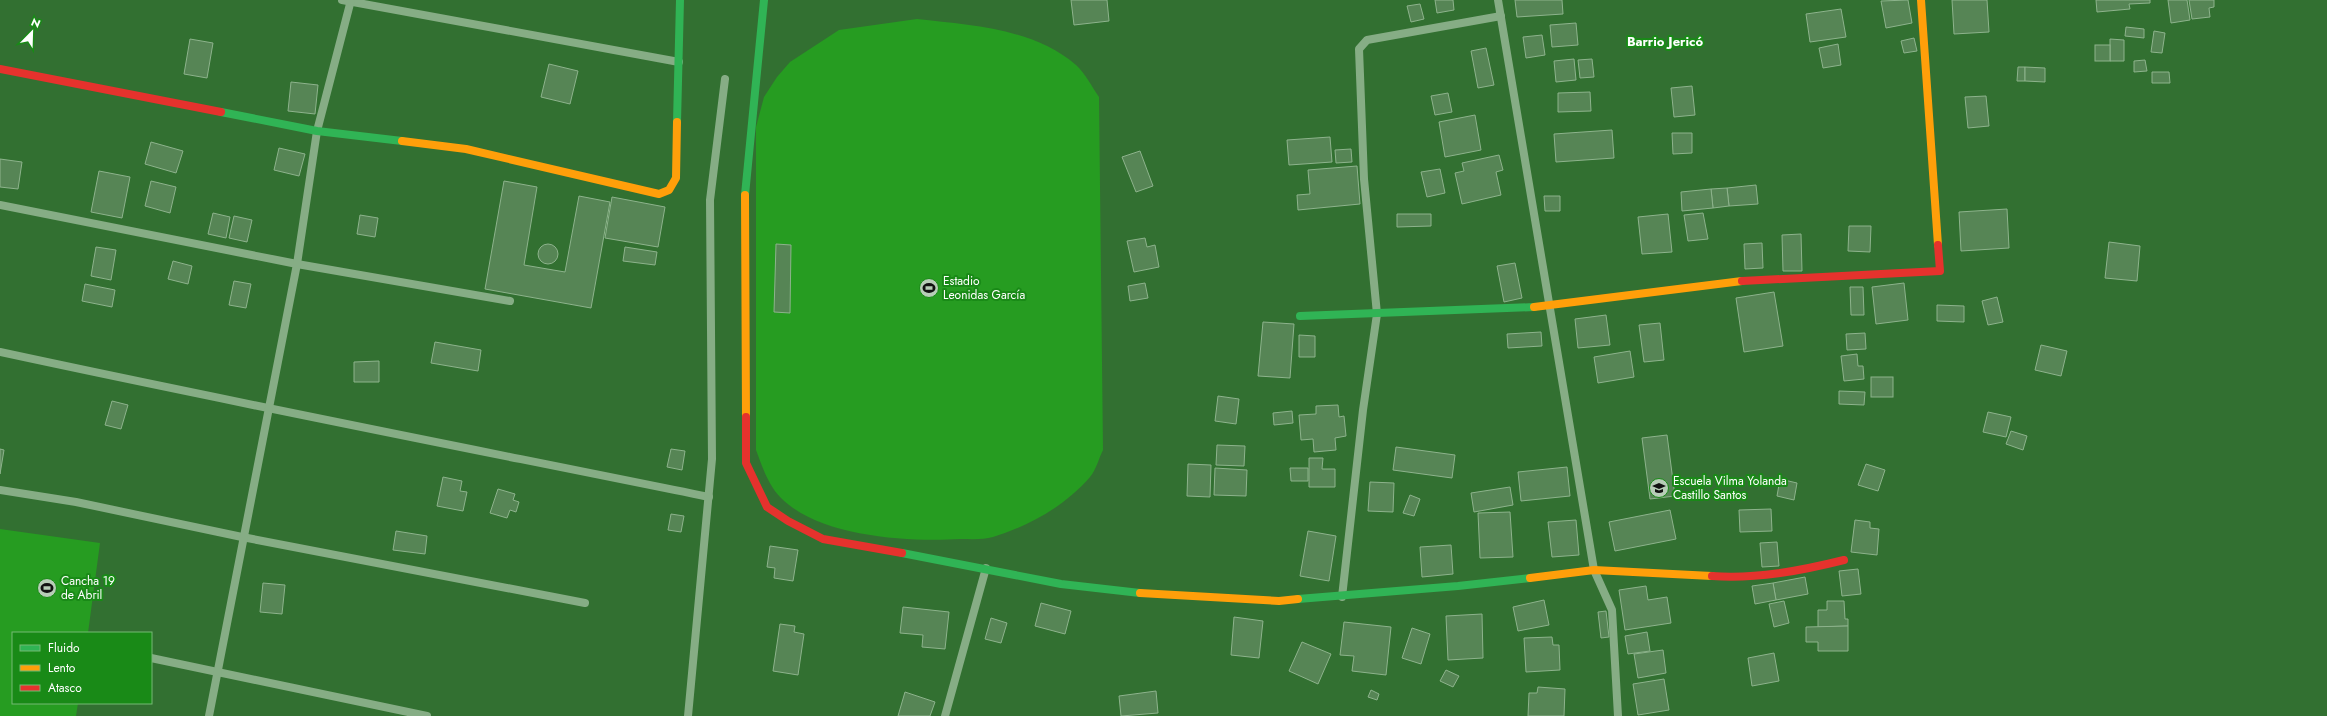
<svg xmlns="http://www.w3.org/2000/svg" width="2327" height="716" viewBox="0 0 2327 716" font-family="Jost,sans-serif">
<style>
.green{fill:#269c21}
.building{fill:#568555;stroke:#8db38c}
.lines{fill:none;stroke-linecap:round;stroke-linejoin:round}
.street{stroke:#86ad85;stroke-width:8}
.fast{stroke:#30b455;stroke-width:8}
.slow{stroke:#ff9f0a;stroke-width:8}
.jam{stroke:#e5322d;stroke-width:8}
.labels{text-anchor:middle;stroke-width:4;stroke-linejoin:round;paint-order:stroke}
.poi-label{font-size:12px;fill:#fff;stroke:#198a17;text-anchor:start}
.neighbourhood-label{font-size:13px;font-weight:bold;fill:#fff;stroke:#198a17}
</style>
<rect width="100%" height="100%" fill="#327031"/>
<g class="green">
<path d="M917,19C970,25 1033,28 1076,65C1085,73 1092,87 1099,97L1103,450C1099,458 1096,470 1090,477C1065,506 1029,526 993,537C983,540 970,539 960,539C907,542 820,537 781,498C768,485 762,466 756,450V127L764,97L777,77L790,62L839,30Z"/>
<polygon points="0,529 100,543 88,633 13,633 13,703 78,703 76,716 0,716"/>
</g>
<g class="building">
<polygon points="1071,0 1107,0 1109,21 1074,25"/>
<polygon points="1435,0 1453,0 1454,10 1437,13"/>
<polygon points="1515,0 1562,0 1563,14 1517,17"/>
<polygon points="1908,0 1912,23 1886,28 1881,1"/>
<polygon points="1952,0 1987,0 1989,32 1954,34"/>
<polygon points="2096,0 2150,0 2150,3 2129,4 2130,9 2097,12"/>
<polygon points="2168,0 2187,0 2190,20 2171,23"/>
<polygon points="2189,0 2214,0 2214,7 2209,8 2210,17 2192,19"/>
<polygon points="1420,4 1424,19 1411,22 1407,6"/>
<polygon points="1841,9 1846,37 1810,42 1806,14"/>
<polygon points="1576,23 1578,45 1552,47 1550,25"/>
<polygon points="2126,27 2144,29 2144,38 2125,36"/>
<polygon points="2154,31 2165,33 2162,53 2151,52"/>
<polygon points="1542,35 1545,55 1526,58 1523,37"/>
<polygon points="1914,38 1917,51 1904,53 1901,41"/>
<polygon points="190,39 213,43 207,78 184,74"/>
<polygon points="2110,39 2124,40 2124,61 2110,61"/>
<polygon points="1838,44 1841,65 1823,68 1819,48"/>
<rect x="2095" y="45" width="15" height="16"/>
<polygon points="1486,48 1494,85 1478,88 1471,51"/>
<polygon points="1574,59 1576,80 1556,82 1554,61"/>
<polygon points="1592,59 1594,77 1580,78 1578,60"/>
<polygon points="2145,60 2147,71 2134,72 2134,61"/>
<polygon points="549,64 578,71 570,104 541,97"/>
<polygon points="2018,67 2025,67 2025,81 2017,81"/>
<polygon points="2025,67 2045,68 2045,82 2025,81"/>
<polygon points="2152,72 2169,72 2170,83 2152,83"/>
<polygon points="291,82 318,85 315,114 288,111"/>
<polygon points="1692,86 1695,115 1674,117 1671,88"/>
<polygon points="1590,92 1591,111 1558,112 1558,93"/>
<polygon points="1448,93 1452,112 1435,115 1431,96"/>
<polygon points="1986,96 1989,126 1968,128 1965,97"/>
<polygon points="1475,115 1481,150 1445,157 1439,122"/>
<polygon points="1612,130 1614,158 1556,162 1554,134"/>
<polygon points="1672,133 1692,133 1692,153 1673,154"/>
<polygon points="1330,137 1332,162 1289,165 1287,140"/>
<polygon points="151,142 183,151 176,173 145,164"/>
<polygon points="279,148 305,154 299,176 274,170"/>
<polygon points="1351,149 1352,162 1336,163 1335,150"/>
<polygon points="1140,151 1153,186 1136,192 1122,157"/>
<polygon points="1499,155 1503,170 1496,172 1501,195 1462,204 1455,173 1464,171 1462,163"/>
<polygon points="0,159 22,162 18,189 0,187"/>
<polygon points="1357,166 1360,204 1298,210 1297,195 1310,194 1308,170"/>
<polygon points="1440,169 1445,193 1427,197 1421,172"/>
<polygon points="99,171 130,177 122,218 91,212"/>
<polygon points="151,181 176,187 170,213 145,206"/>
<polygon points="504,181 537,187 524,265 565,272 579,196 610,202 591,308 485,289"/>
<polygon points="1756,185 1758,204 1729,206 1727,188"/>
<polygon points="1727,188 1729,206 1713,208 1711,189"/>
<polygon points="1711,189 1713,208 1682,211 1681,192"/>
<polygon points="1544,196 1560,196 1560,211 1545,211"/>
<polygon points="612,197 665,207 658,247 605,238"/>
<polygon points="2007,209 2009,248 1961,251 1959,212"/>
<polygon points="213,213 230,217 226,238 208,234"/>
<polygon points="1703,213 1708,239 1688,241 1684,215"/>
<polygon points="1397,214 1431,214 1431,226 1397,227"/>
<polygon points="1668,214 1672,252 1642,254 1638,217"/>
<polygon points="360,215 378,218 375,237 357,234"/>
<polygon points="234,216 252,220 247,242 229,238"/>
<polygon points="1849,226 1871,226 1870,252 1848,251"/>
<polygon points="1801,234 1802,271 1783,271 1782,235"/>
<polygon points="1145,238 1147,247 1155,245 1159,267 1134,272 1127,241"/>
<polygon points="2109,242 2140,246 2137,281 2105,278"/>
<polygon points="1762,243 1763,268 1745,269 1744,244"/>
<polygon points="776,244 791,245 790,313 774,312"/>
<circle cx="548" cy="254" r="10"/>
<polygon points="96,247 116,250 111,280 91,276"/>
<polygon points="625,247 657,252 655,265 623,261"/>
<polygon points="173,261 192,266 188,284 168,279"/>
<polygon points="1515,263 1522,298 1504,302 1497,266"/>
<polygon points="234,281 251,284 246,308 229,305"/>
<polygon points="1145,283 1148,298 1130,301 1128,286"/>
<polygon points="1904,283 1908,320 1876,324 1872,287"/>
<polygon points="85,284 115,290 112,307 82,301"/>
<polygon points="1850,287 1863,287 1864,315 1851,315"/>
<polygon points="1774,292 1783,346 1744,352 1736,298"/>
<polygon points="1997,297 2003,322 1988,325 1982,301"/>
<polygon points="1937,305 1964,306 1964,322 1937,321"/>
<polygon points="1606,315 1610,345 1578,348 1575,319"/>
<polygon points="1263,322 1294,324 1290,378 1258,376"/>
<polygon points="1660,323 1664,360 1644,362 1639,325"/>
<polygon points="1541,332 1542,346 1508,348 1507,334"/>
<polygon points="1865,333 1866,349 1847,350 1846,334"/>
<polygon points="1299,335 1315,336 1315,357 1299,357"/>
<polygon points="435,342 481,350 478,371 431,363"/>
<polygon points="2041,345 2067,351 2061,376 2035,370"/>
<polygon points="1630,351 1634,377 1598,383 1594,357"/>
<polygon points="1857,354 1858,366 1863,366 1864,379 1844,381 1841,356"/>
<polygon points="379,361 379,382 354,382 354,362"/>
<rect x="1871" y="377" width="22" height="20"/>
<polygon points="1839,391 1865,392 1864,405 1839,404"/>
<polygon points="1218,396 1239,399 1236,424 1215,421"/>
<polygon points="112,401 128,405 121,429 105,425"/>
<polygon points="1338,405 1339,417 1344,416 1346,436 1335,438 1336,450 1314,452 1313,439 1301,440 1299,415 1316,414 1316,406"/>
<polygon points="1292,411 1293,423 1274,425 1273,413"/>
<polygon points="1988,412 2011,417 2006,437 1983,432"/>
<polygon points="2011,431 2027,436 2023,450 2006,444"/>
<polygon points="1667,435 1675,496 1650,499 1642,438"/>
<polygon points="1217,445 1245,446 1244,466 1216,465"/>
<polygon points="1396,447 1455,455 1452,478 1393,470"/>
<polygon points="0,449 4,450 0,474"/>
<polygon points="671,449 685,451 682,470 667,467"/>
<polygon points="1309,458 1323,458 1322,469 1335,469 1335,487 1309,487"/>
<polygon points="1188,464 1211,465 1210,497 1187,496"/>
<polygon points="1866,464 1885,470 1878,491 1858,485"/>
<polygon points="1567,467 1570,496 1521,501 1518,472"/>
<polygon points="1215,468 1247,470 1246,496 1214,495"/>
<polygon points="1290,468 1308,468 1308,481 1291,481"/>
<polygon points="443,477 462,481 460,491 467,492 463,511 437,506"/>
<polygon points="1780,479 1797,483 1794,500 1777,496"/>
<polygon points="1370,482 1394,483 1393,512 1368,511"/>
<polygon points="1510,487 1513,505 1474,512 1471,493"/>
<polygon points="498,489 515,494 513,500 519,502 516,512 510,510 507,518 490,513"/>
<polygon points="1410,495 1420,499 1414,516 1403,513"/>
<polygon points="1771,509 1772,531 1740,532 1739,510"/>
<polygon points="1670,510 1676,539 1615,551 1609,522"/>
<polygon points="1510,512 1513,557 1480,558 1478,513"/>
<polygon points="671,514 684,516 681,532 668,530"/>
<polygon points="1576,520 1579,555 1552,557 1548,522"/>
<polygon points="1855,520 1870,522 1870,528 1879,529 1877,555 1851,552"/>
<polygon points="396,531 427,536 425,554 393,550"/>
<polygon points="1308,531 1336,536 1329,581 1300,576"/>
<polygon points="1777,542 1779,566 1762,567 1760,543"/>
<polygon points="1451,545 1453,574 1422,577 1420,547"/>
<polygon points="770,546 798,550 793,581 774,578 775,568 767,567"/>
<polygon points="1858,569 1861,594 1842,596 1839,571"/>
<polygon points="1805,577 1808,594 1776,600 1773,583"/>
<polygon points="263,583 285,585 282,614 260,612"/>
<polygon points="1773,583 1776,600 1755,604 1752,586"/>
<polygon points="1646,586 1648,600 1667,597 1671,623 1625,630 1619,590"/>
<polygon points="1544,600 1549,625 1518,631 1513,607"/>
<polygon points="1784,601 1789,623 1774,627 1769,604"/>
<polygon points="1827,601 1844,601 1845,619 1848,619 1848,626 1818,627 1818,610 1827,610"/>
<polygon points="1041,603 1071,611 1065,634 1035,626"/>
<polygon points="903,607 949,612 945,649 922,647 923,635 900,633"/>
<polygon points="1606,611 1609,637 1601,638 1598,612"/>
<polygon points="1482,614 1483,658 1448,660 1446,616"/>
<polygon points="1234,617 1263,621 1259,658 1231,655"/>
<polygon points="991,618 1007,623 1001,643 985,639"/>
<polygon points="1344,622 1391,627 1386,675 1352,671 1354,656 1340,655"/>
<polygon points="780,624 795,626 794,632 804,634 798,675 773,671"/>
<polygon points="1848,626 1848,651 1818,651 1818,642 1806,642 1806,627"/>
<polygon points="1412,628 1430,634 1421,664 1402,658"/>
<polygon points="1647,632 1650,651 1628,654 1625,636"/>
<polygon points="1552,637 1553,645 1559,645 1560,670 1526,672 1524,638"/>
<polygon points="1302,642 1331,654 1318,684 1289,671"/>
<polygon points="1663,650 1666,673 1638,678 1634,654"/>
<polygon points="1774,653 1779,681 1752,686 1748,658"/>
<polygon points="1446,670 1459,676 1453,687 1440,681"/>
<polygon points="1664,679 1669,710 1638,715 1633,684"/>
<polygon points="1538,687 1565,689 1564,716 1528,716 1529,693 1537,693"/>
<polygon points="1371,690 1379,694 1377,700 1368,697"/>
<polygon points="1156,691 1158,713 1121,716 1119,696"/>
<polygon points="905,692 935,702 930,716 898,716"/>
</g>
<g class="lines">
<g class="street">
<polyline points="342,0 679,62"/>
<polyline points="1498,0 1594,570 1612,610 1618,716"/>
<polyline points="0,205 297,264 510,301"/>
<path d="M0,352C236,403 472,449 709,497"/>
<polyline points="0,490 76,502 242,537 585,603"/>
<polyline points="1342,597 1363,410 1377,314 1364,179 1359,49 1367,40 1501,16"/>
<polyline points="151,658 427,716"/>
<polyline points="209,716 297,264 317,131 351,0"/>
<polyline points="688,716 712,459 710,200 725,79"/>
<polyline points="945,716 986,568"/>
</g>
<g class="fast">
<polyline points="221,112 317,131 402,141"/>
<polyline points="677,122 680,0"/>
<polyline points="745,195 764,0"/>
<polyline points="1300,316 1534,307"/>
<polyline points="902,553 1061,584 1140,593"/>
<polyline points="1298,599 1458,586 1530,578"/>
</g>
<g class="slow">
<polyline points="1921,0 1938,245"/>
<polyline points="402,141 466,149 659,194 669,190 676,178 677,122"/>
<polyline points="745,195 746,417"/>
<polyline points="1534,307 1742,281"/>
<polyline points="1530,578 1594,570 1712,576"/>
<polyline points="1140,593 1279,601 1298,599"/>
</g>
<g class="jam">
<polyline points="0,69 221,112"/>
<polyline points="1742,281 1940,271 1938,245"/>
<polyline points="746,417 746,463 767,507 788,521 823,539 902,553"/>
<path d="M1712,576C1757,579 1800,571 1844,560"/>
</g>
</g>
<defs>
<g id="stadium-disc" transform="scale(1)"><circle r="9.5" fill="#b7cdb7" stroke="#198a17"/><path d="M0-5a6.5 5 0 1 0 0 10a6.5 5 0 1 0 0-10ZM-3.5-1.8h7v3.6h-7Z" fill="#111"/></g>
<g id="school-disc" transform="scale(1)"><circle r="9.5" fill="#b7cdb7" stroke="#198a17"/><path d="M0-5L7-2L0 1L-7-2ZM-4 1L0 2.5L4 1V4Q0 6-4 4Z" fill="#111"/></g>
</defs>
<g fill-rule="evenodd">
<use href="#stadium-disc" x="929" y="288"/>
<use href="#school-disc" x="1659" y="488"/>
<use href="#stadium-disc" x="47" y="588"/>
</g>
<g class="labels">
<g class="poi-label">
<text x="943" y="285">Estadio<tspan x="943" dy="14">Leonidas García</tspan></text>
<text x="1673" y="485">Escuela Vilma Yolanda<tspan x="1673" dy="14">Castillo Santos</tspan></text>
<text x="61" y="585">Cancha 19<tspan x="61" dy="14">de Abril</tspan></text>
</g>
<g class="neighbourhood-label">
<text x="1665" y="46">Barrio Jericó</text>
</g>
</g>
<rect x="12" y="632" width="140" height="72" fill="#198a17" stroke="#75b974"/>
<rect x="20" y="645" width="20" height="6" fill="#30b455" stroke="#75b974"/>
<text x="48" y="652" font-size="12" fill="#ffffff">Fluido</text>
<rect x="20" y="665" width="20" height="6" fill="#ff9f0a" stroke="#75b974"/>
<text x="48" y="672" font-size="12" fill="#ffffff">Lento</text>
<rect x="20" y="685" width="20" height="6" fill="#e5322d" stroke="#75b974"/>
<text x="48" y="692" font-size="12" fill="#ffffff">Atasco</text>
<g transform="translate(32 32) rotate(23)" stroke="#198a17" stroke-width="3" paint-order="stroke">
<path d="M0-3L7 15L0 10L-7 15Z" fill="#ffffff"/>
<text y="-6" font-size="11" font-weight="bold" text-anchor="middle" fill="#ffffff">N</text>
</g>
</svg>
